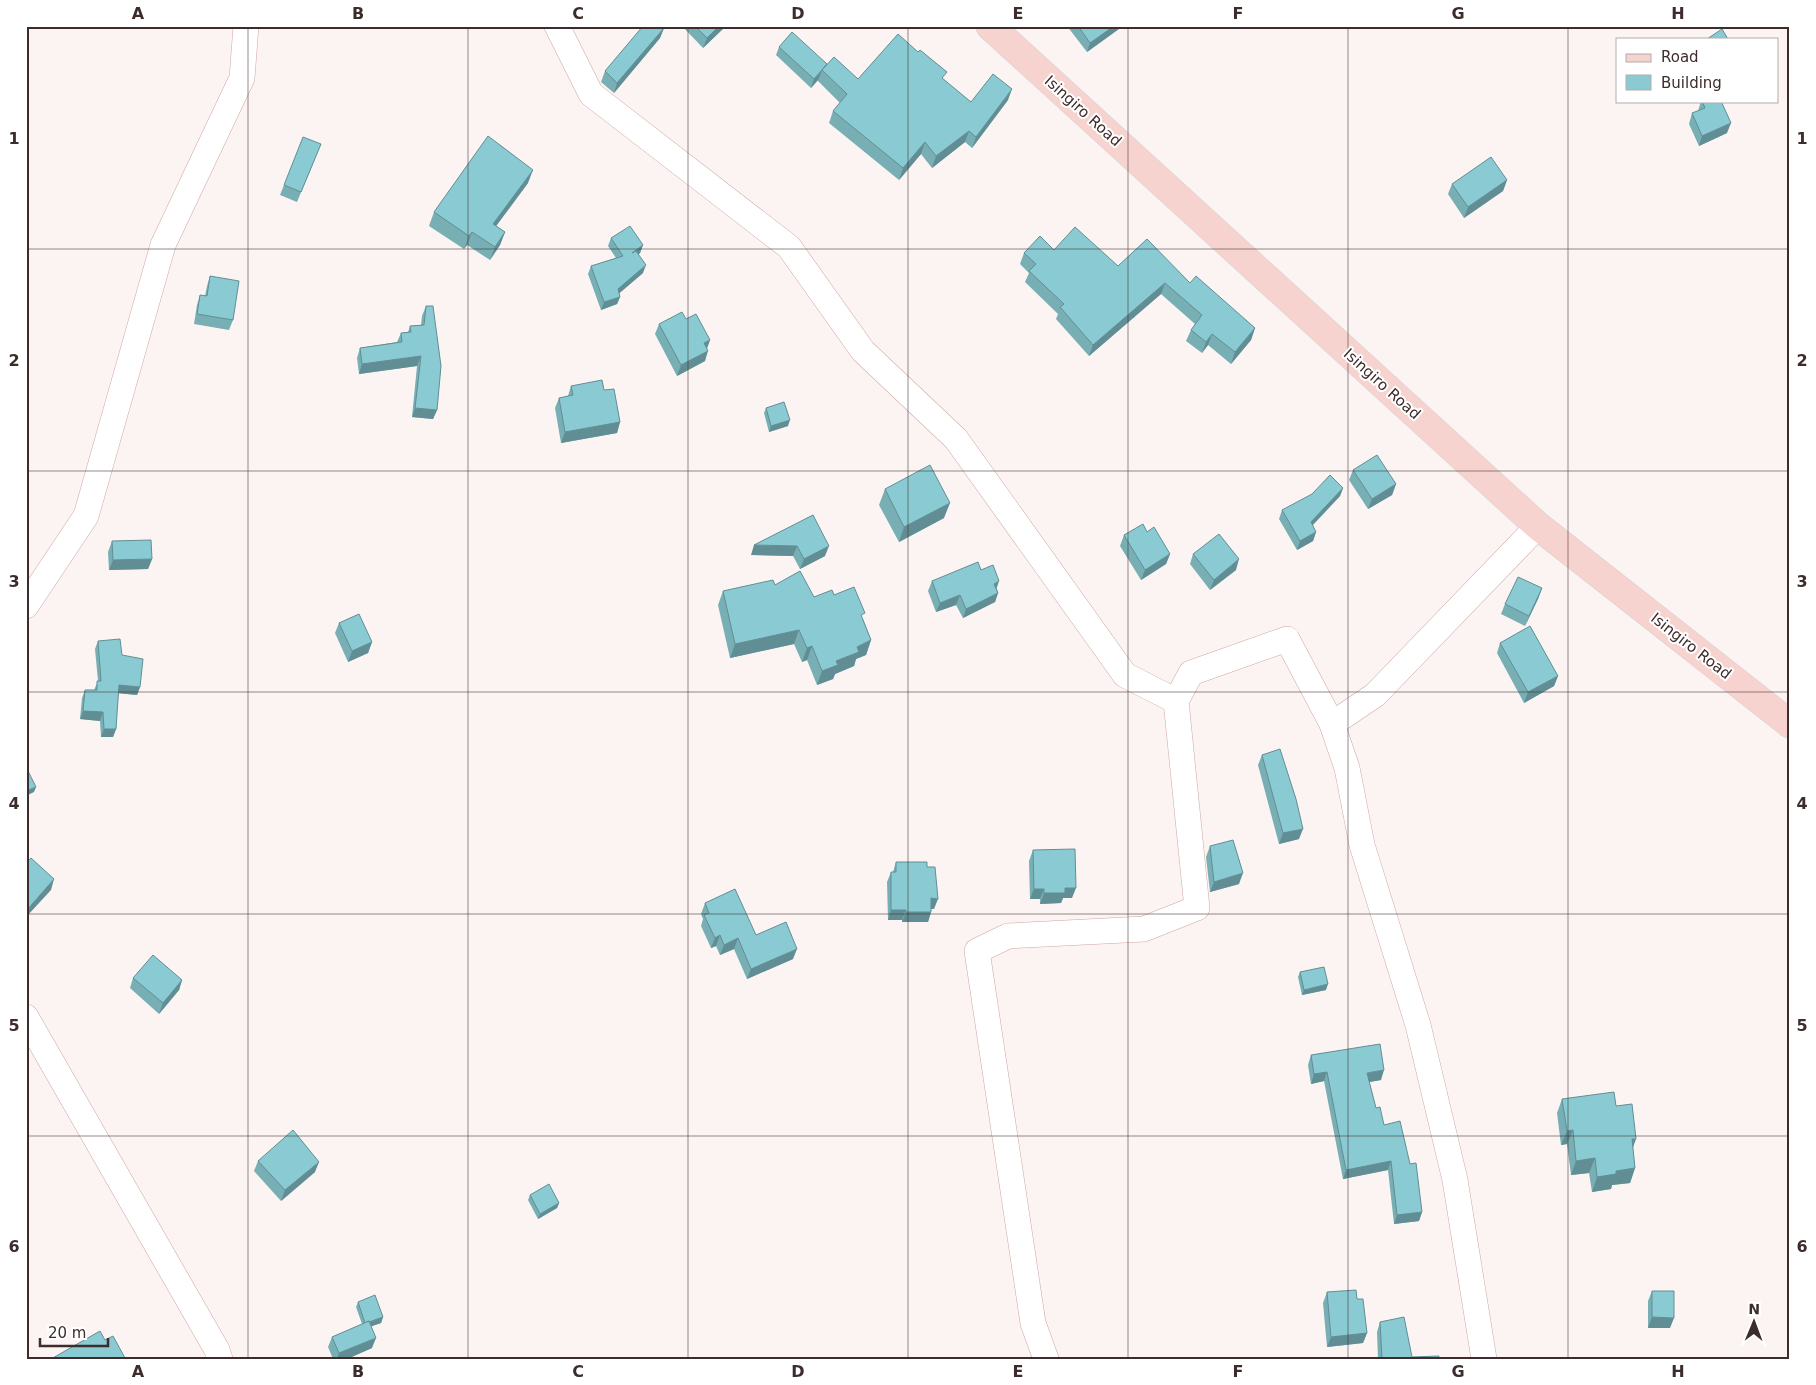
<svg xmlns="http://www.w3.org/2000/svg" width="1816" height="1385" viewBox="0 0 1816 1385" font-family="'DejaVu Sans',sans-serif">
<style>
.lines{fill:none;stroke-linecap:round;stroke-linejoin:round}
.minor-casing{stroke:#cea7a3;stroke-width:26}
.primary-casing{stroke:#d4d1d0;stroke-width:29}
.minor{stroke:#fff;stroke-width:25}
.primary{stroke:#f7d3cf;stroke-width:28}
.wall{fill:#77afb5}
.shaded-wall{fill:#618e94}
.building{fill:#8acbd3;stroke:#618e94}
.grid{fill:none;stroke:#3c2c2b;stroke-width:1;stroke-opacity:0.55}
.labels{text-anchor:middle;stroke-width:4;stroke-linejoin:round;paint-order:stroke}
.street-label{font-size:15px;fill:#3c2c2b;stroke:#fff}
.neatline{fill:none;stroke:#3c2c2b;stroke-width:2}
.grid-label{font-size:16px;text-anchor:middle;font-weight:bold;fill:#3c2c2b}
</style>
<rect width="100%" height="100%" fill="#fcf4f3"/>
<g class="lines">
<g class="minor-casing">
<g id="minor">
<polyline points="557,26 591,94 789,247 863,351 956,439 1125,675 1176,701"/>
<polyline points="26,606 86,516 163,245 242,78 246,26"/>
<polyline points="26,1017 217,1350 220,1359"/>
<polyline points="1046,1359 1033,1323 977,951 1008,936 1144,929 1197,908 1176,701 1191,673 1287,639 1332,724"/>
<polyline points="1484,1359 1455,1180 1418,1025 1362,845 1347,768 1332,724 1375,695 1538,526"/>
</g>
</g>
<g class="primary-casing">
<polyline id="primary" points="990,26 1538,526 1790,724"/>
</g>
<use href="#minor" class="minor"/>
<use href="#primary" class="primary"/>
</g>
<g class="wall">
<polygon points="682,26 726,26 703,48"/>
<polygon points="1067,26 1123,26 1087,52"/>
<polygon points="664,28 660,38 614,93 601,82 605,71"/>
<polygon points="779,47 827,64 858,79 944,80 971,102 1008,100 972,148 965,142 932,168 921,154 899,180 829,123 833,111 840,103 818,81 818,80 811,88 776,55"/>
<polygon points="1701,101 1702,101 1727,133 1699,146 1689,124 1692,113 1698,111"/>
<polygon points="321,144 297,202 280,195 284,185"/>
<polygon points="1507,180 1503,191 1464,218 1448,194 1452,184"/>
<polygon points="528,183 496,226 505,232 500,245 490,260 467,245 464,249 429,226 434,212"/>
<polygon points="611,238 643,245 640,253 638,255 643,273 619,293 620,297 617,304 601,310 588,274 591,266 616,258 608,246"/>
<polygon points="1054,250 1118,266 1190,283 1255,328 1251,340 1231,364 1208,345 1202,353 1186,341 1191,330 1195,324 1161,294 1089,356 1056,319 1058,314 1025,282 1029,273 1020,264 1024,253"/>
<polygon points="210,276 233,320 229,330 194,324 197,305 200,295 205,296 207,286"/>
<polygon points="426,306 437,410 433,419 412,417 417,366 359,374 357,358 360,348 397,342 401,333 408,332 410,326 421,325 422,316"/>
<polygon points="686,319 710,340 707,348 705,361 677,376 655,334 659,324"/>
<polygon points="571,386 620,422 617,433 561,443 555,408 559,398 568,396"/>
<polygon points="766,408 788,426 769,432 764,413"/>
<polygon points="1353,470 1396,484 1392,495 1368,509 1349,480"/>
<polygon points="1343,488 1340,496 1312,526 1316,532 1313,541 1297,550 1279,519 1282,510"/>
<polygon points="885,489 944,518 899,542 879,505"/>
<polygon points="813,515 825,556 800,569 793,556 751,555"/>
<polygon points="1147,532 1170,554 1166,564 1141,580 1120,546 1124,535"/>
<polygon points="112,541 152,559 148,569 109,570 108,552"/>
<polygon points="1193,554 1236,570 1210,590 1190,564"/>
<polygon points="981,570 997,589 998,593 995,602 963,618 956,605 936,612 928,591 932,581"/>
<polygon points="775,585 814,597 834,595 863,619 871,640 866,655 856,659 854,666 835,674 833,679 817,685 807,660 802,662 794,644 730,658 718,605 723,591"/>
<polygon points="1542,588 1538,599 1525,626 1501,614 1505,604"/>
<polygon points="339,623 372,642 368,653 348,662 335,633"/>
<polygon points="98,641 122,655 140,687 137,695 118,693 116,729 113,737 101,737 100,721 80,719 82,698 85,690 94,690 98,681 95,649"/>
<polygon points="1500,643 1558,676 1554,686 1524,703 1497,653"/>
<polygon points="1262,755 1299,839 1279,844 1258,765"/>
<polygon points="1210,846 1239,884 1210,892 1206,857"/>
<polygon points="1033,850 1072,898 1063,898 1061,903 1040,904 1040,899 1030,899 1029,861"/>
<polygon points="896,862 927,867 934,909 931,909 931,912 928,922 902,922 902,920 888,920 887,882 891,872 893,872"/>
<polygon points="705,903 756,935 793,959 747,979 734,949 720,955 716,946 711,948 701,926 703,919 701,914"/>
<polygon points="1300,972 1326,990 1302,995 1298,977"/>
<polygon points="133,978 182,980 179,990 159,1014 130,988"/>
<polygon points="1311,1055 1381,1080 1369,1082 1376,1108 1422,1212 1419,1221 1394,1224 1388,1170 1343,1179 1324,1081 1311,1084 1308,1065"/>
<polygon points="1562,1099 1616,1106 1633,1149 1635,1168 1630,1183 1612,1185 1611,1189 1592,1192 1589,1173 1571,1175 1567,1144 1561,1145 1557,1113"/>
<polygon points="258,1161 315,1172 281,1201 254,1171"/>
<polygon points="530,1195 559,1203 557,1208 538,1219 528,1200"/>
<polygon points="1652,1291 1670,1328 1648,1328 1648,1301"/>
<polygon points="1327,1292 1357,1299 1367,1333 1363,1343 1327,1347 1323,1303"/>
<polygon points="358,1302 383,1317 381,1323 371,1326 372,1348 347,1359 333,1359 328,1347 332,1337 362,1324 356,1307"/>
<polygon points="1380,1322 1412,1357 1439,1359 1378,1359 1377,1332"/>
</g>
<g class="shaded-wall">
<polygon points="719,26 726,26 703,48 707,38"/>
<polygon points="1114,26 1123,26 1087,52 1090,43"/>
<polygon points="664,28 660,38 614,93 617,83"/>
<polygon points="822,71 818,80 811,88 814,79"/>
<polygon points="1012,89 1008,100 972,148 976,137"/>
<polygon points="1731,123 1727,133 1699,146 1702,136"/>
<polygon points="969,131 965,142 932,168 936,156"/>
<polygon points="925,142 921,154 899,180 903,168"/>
<polygon points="533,170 528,183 488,237 493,224"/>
<polygon points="1507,180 1503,191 1464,218 1468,207"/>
<polygon points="472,232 467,245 464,249 469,236"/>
<polygon points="505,232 500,245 490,260 495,247"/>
<polygon points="643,245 640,253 629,260 632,253"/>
<polygon points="646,265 643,273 615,297 618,289"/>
<polygon points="1165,283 1161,294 1089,356 1093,345"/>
<polygon points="620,297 617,304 601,310 604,302"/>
<polygon points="1255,328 1251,340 1231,364 1235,352"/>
<polygon points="1212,334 1208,345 1202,353 1206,342"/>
<polygon points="710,340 706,351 704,343"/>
<polygon points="708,351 705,361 677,376 681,365"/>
<polygon points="421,356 417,366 359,374 362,364"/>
<polygon points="415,408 437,410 433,419 412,417"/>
<polygon points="790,420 788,426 769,432 771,426"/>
<polygon points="620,422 617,433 561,443 565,432"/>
<polygon points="1396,484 1392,495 1368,509 1372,499"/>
<polygon points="1343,488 1340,496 1307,531 1311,522"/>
<polygon points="950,503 944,518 899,542 904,527"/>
<polygon points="1316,532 1313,541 1297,550 1300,541"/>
<polygon points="754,545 797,546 793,556 751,555"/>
<polygon points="829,546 825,556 800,569 804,559"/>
<polygon points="1170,554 1166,564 1141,580 1145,570"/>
<polygon points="152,559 148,569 109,570 113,560"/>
<polygon points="1239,559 1236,570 1210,590 1214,580"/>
<polygon points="999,581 996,590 994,584"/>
<polygon points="1542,588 1538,599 1525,626 1529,616"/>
<polygon points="998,593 995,602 963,618 966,609"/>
<polygon points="960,595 956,605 936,612 940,603"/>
<polygon points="799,630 794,644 730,658 735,644"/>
<polygon points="871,640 866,655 856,659 854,666 835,674 833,679 817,685 822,671 857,647"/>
<polygon points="372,642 368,653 348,662 352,651"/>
<polygon points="812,646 807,660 802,662 807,648"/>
<polygon points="1558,676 1554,686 1524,703 1528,692"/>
<polygon points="119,685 140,687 137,695 116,693"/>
<polygon points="83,711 103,712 100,721 80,719"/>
<polygon points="104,729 116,729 113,737 101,737"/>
<polygon points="36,787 34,792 26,796 26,791"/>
<polygon points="1303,829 1299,839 1279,844 1283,833"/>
<polygon points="1243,873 1239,884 1210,892 1214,882"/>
<polygon points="54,879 51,890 27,916 29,914 26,923 26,911"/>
<polygon points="1065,888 1076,888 1072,898 1063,898 1061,903 1040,904 1044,893"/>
<polygon points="1034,889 1044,889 1040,899 1030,899"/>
<polygon points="931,898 938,899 934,909 927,909"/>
<polygon points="891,910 906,910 902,920 888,920"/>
<polygon points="906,912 931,912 928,922 902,922"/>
<polygon points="720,935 716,946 711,948 715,938"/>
<polygon points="738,938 734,949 720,955 724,945"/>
<polygon points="797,949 793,959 747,979 751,969"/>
<polygon points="182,980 179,990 159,1014 163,1003"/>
<polygon points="1328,984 1326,990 1302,995 1304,990"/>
<polygon points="1384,1070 1381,1080 1364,1083 1367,1073"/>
<polygon points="1327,1072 1324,1081 1311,1084 1314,1074"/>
<polygon points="1573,1130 1567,1144 1561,1145 1567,1131"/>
<polygon points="1632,1139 1636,1139 1631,1153"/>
<polygon points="1595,1158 1589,1173 1571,1175 1576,1161"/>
<polygon points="1391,1161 1388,1170 1343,1179 1346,1170"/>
<polygon points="319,1162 315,1172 281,1201 285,1190"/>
<polygon points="1635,1168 1630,1183 1612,1185 1611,1189 1592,1192 1597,1177 1616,1171"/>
<polygon points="559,1203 557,1208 538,1219 540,1214"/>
<polygon points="1422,1212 1419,1221 1394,1224 1397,1215"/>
<polygon points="383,1317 381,1323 364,1329 366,1324"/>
<polygon points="1652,1317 1674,1318 1670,1328 1648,1328"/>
<polygon points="1367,1333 1363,1343 1327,1347 1331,1337"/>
<polygon points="376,1338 372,1348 347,1359 337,1359 339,1353"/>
</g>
<g class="building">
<polygon points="643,26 662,26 664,28 617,83 605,71"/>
<polygon points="695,26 719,26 707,38"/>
<polygon points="1078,26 1114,26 1090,43"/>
<polygon points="1722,29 1728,39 1707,39"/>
<polygon points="792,32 827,64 814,79 779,47"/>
<polygon points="898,34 918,52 920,50 947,72 942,78 971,102 993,74 1012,89 976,137 969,131 936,156 925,142 903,168 833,111 847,94 822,70 834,57 858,79"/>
<polygon points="1702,101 1721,101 1731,123 1702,136 1692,113 1705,108"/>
<polygon points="488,136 533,170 493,224 505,232 495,247 472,232 469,236 434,212"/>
<polygon points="303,137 321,144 301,192 284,185"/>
<polygon points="1491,157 1507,180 1468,207 1452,184"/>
<polygon points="630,226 643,245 632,253 636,251 646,265 618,289 620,297 604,302 591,266 623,256 611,238"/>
<polygon points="1075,227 1118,266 1147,239 1190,283 1196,276 1255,328 1235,352 1212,334 1206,342 1191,330 1202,315 1165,283 1093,345 1060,307 1064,304 1029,271 1036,264 1024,253 1040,236 1054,250"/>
<polygon points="210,276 239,281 233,320 197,314 200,295 207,296"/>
<polygon points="426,306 433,306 441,366 437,410 415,408 421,356 362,364 360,348 402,342 401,333 411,332 410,326 424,325"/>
<polygon points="682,312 686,319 696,314 710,340 704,343 708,351 681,365 659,324"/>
<polygon points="602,380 604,390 614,389 620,422 565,432 559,398 573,395 571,386"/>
<polygon points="784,402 790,420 771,426 766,408"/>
<polygon points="1377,455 1396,484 1372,499 1353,470"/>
<polygon points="930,465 950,503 904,527 885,489"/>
<polygon points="1330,475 1343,488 1311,522 1316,532 1300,541 1282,510 1312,494"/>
<polygon points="813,515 829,546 804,559 797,546 754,545"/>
<polygon points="1143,524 1147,532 1154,527 1170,554 1145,570 1124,535"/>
<polygon points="1219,534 1239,559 1214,580 1193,554"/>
<polygon points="151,540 152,559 113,560 112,541"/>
<polygon points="978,562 981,570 993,565 999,581 994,584 998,593 966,609 960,595 940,603 932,581"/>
<polygon points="800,571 814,597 832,590 834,595 854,587 865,613 861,615 871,640 857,647 859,652 836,661 838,665 822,671 812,646 807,648 799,630 735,644 723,591 773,580 775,585"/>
<polygon points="1518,577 1542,588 1529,616 1505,604"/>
<polygon points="359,614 372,642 352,651 339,623"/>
<polygon points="1530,626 1558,676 1528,692 1500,643"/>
<polygon points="120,639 122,655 143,659 140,687 119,685 116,729 104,729 103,712 83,711 85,690 97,690 97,681 101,681 98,641"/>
<polygon points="1280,749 1296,799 1303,829 1283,833 1262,755"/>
<polygon points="26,767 36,787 26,791"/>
<polygon points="1233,840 1243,873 1214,882 1210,846"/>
<polygon points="1075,849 1076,888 1065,888 1065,893 1044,893 1044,889 1034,889 1033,850"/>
<polygon points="31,858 54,879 26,911 29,914 26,917 26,863"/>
<polygon points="896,862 927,862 927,867 935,867 938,899 931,898 931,912 906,912 906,910 891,910 891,872 896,872"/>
<polygon points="735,889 756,935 786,922 797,949 751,969 738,938 724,945 720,935 715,938 704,915 709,913 705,903"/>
<polygon points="153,955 182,980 163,1003 133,978"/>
<polygon points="1324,967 1328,984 1304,990 1300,972"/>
<polygon points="1380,1044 1384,1070 1367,1073 1376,1108 1380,1107 1384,1125 1400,1121 1410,1164 1416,1163 1422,1212 1397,1215 1391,1161 1346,1170 1327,1072 1314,1074 1311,1055"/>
<polygon points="1614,1092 1616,1106 1632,1104 1636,1139 1632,1139 1635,1168 1616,1171 1616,1174 1597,1177 1595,1158 1576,1161 1573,1130 1567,1131 1562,1099"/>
<polygon points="293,1130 319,1162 285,1190 258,1161"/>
<polygon points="549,1184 559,1203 540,1214 530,1195"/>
<polygon points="1356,1290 1357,1299 1363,1299 1367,1333 1331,1337 1327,1292"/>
<polygon points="1652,1291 1674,1291 1674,1318 1652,1317"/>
<polygon points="375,1295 383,1317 369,1322 369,1321 365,1323 358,1302"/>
<polygon points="1404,1317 1412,1357 1439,1356 1439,1359 1382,1359 1380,1322"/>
<polygon points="369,1321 376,1338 339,1353 332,1337"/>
<polygon points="100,1331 105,1340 113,1336 125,1358 124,1359 51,1359"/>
</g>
<path class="grid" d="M248,26V1359M468,26V1359M688,26V1359M908,26V1359M1128,26V1359M1348,26V1359M1568,26V1359M26,249H1790M26,471H1790M26,692H1790M26,914H1790M26,1136H1790"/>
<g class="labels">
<g class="street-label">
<text transform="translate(1083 111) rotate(42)" y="5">Isingiro Road</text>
<text transform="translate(1382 384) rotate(42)" y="5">Isingiro Road</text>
<text transform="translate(1691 646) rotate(38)" y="5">Isingiro Road</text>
</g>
</g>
<rect width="1816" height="1385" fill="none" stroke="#ffffff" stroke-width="55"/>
<rect x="1616" y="38" width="162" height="65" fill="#ffffff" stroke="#b1abaa"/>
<rect x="1626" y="54" width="25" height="8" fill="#f7d3cf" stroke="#b1abaa"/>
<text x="1661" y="62" font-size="15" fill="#3c2c2b">Road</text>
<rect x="1626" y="75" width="25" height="15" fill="#8acbd3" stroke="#b1abaa"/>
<text x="1661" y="88" font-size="15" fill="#3c2c2b">Building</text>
<g transform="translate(1754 1322) rotate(1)" stroke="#ffffff" stroke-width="4" paint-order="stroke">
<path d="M0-4L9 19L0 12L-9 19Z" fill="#3c2c2b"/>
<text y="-8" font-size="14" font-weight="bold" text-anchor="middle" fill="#3c2c2b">N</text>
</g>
<path d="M40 1338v8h68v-8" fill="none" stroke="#3c2c2b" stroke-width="2.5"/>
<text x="48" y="1338" font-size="15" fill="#3c2c2b" stroke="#ffffff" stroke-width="4" paint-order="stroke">20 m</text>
<rect x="28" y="28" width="1760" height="1330" class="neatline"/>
<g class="grid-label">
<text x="138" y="19">A</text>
<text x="358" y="19">B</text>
<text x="578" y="19">C</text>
<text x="798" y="19">D</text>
<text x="1018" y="19">E</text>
<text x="1238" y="19">F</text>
<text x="1458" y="19">G</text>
<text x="1678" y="19">H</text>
<text x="14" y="144">1</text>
<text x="1802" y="144">1</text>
<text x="14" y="366">2</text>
<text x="1802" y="366">2</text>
<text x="14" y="587">3</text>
<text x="1802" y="587">3</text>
<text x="14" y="809">4</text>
<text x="1802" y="809">4</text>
<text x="14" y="1031">5</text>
<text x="1802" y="1031">5</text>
<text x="14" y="1252">6</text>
<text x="1802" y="1252">6</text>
<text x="138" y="1377">A</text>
<text x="358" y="1377">B</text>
<text x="578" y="1377">C</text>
<text x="798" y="1377">D</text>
<text x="1018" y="1377">E</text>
<text x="1238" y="1377">F</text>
<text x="1458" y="1377">G</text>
<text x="1678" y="1377">H</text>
</g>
</svg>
